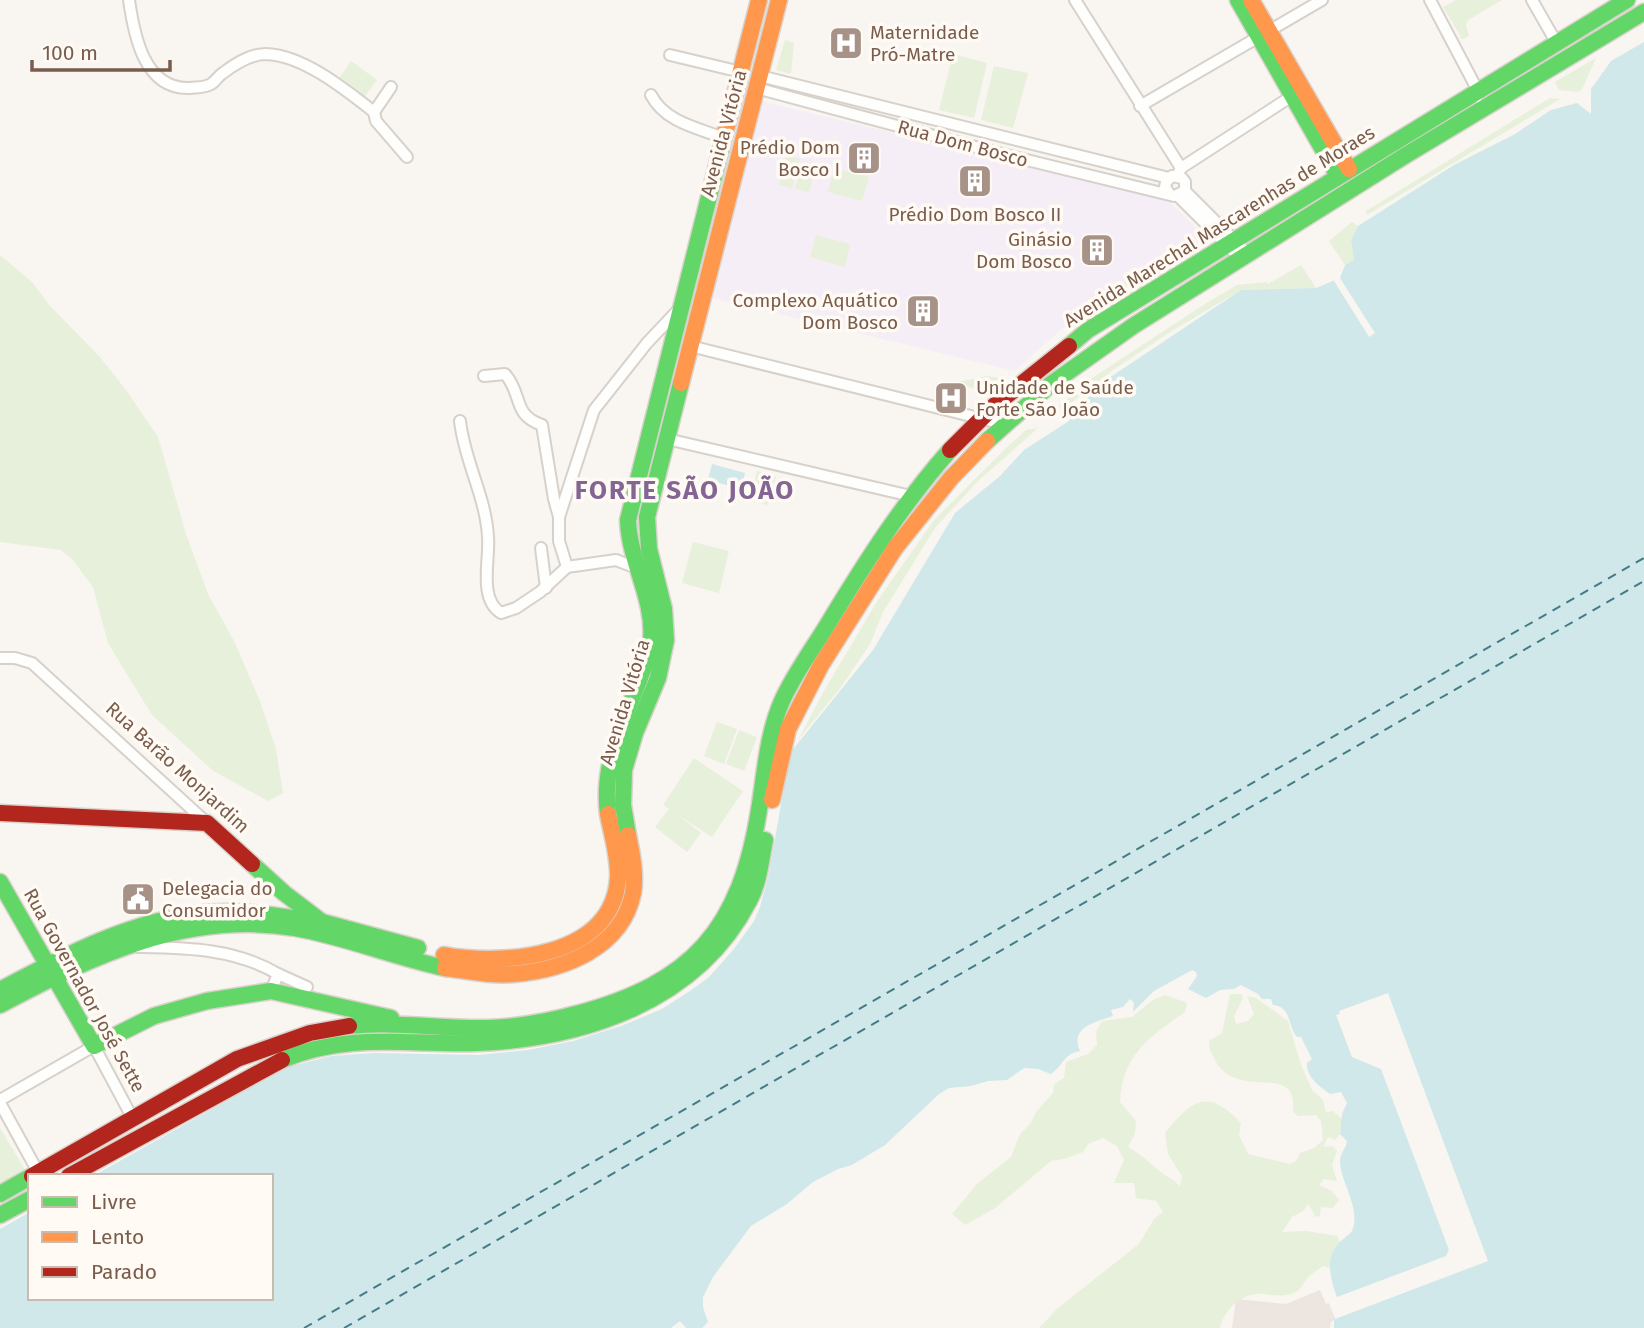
<svg xmlns="http://www.w3.org/2000/svg" width="1644" height="1328" viewBox="0 0 1644 1328" font-family="'Fira Sans',sans-serif">
<style>
.industrial{fill:#ede5e0}
.education{fill:#f6eef6}
.green{fill:#e7f0db}
.water{fill:#d0e8ea}
.pier{fill:#f9f5f0}
.lines{fill:none;stroke-linecap:round;stroke-linejoin:round}
.ferry{stroke:#437c86;stroke-width:2;stroke-dasharray:9 7;stroke-linecap:butt}
.street-casing{stroke:#d7d1cb;stroke-width:14}
.fast-casing{stroke:#d9d2cb;stroke-width:19}
.slow-casing{stroke:#d9d2cb;stroke-width:19}
.jam-casing{stroke:#d9d2cb;stroke-width:19}
.street{stroke:#fefefd;stroke-width:10}
.fast{stroke:#63d668;stroke-width:16}
.slow{stroke:#ff974d;stroke-width:16}
.jam{stroke:#b3261e;stroke-width:16}
.labels{text-anchor:middle;stroke-width:7;stroke-linejoin:round;paint-order:stroke}
.poi-label{font-size:19px;fill:#7a5c4d;stroke:#fffaf3;text-anchor:start}
.street-label{font-size:19px;fill:#7a5c4d;stroke:#fffaf3}
.district-label{font-size:26px;font-weight:bold;letter-spacing:2px;fill:#846695;stroke:#fffaf3}
</style>
<rect width="100%" height="100%" fill="#f9f5f0"/>
<polygon class="industrial" points="1320,1290 1326,1304 1329,1303 1335,1319 1331,1322 1330,1328 1232,1328 1236,1299 1286,1304"/>
<polygon class="education" points="760,101 1167,199 1206,238 1068,323 1015,371 708,297"/>
<g class="green">
<polygon points="1456,0 1502,0 1468,20 1466,26 1469,36 1463,39 1457,38 1461,37 1443,7"/>
<polygon points="785,40 794,43 791,74 776,70"/>
<polygon points="953,54 987,63 974,118 939,110"/>
<polygon points="1596,58 1582,89 1578,92 1559,90 1555,82"/>
<polygon points="351,61 377,80 365,96 340,77"/>
<polygon points="994,66 1028,73 1013,128 981,120"/>
<polygon points="1550,98 1560,99 1367,215 1366,211"/>
<polygon points="786,156 800,159 794,181 782,178 794,182 792,188 779,185"/>
<polygon points="803,161 816,164 809,192 795,189"/>
<polygon points="834,168 869,177 862,201 828,192"/>
<polygon points="1352,222 1358,226 1351,240 1354,260 1345,265 1329,241"/>
<polygon points="816,235 850,244 845,267 810,257"/>
<polygon points="1186,248 1188,249 1077,317 1075,309 1091,304 1138,273"/>
<polygon points="0,255 32,282 50,306 99,356 126,390 158,437 186,534 208,594 234,641 260,701 276,749 283,793 268,801 212,770 152,715 108,643 93,587 72,559 61,550 0,542"/>
<polygon points="1301,265 1316,288 1241,290 1170,332 1113,370 1063,409 1059,406 1092,378 1208,302 1237,285 1267,282 1268,284"/>
<polygon points="987,376 1000,378 997,387 990,392 952,383"/>
<polygon points="1038,428 977,482 935,528 883,612 870,644 841,687 798,740 825,689 878,600 934,520 1005,449 1026,430"/>
<polygon points="757,471 776,476 768,505 750,500"/>
<polygon points="693,542 729,551 719,593 682,583"/>
<polygon points="717,722 737,729 724,764 704,756"/>
<polygon points="739,730 757,737 744,771 726,764"/>
<polygon points="694,758 743,791 712,837 678,815 701,833 687,852 655,827 669,809 663,805"/>
<path d="M1230,994H1242L1243,998L1234,1016L1236,1024L1248,1021L1254,1014L1247,996L1256,998L1288,1021L1300,1062L1312,1090L1323,1100L1326,1112L1333,1111L1342,1119L1340,1134L1335,1140L1328,1137L1323,1147L1333,1146L1337,1151L1332,1165L1337,1181L1324,1179L1319,1185L1332,1191L1339,1200L1333,1208L1321,1207L1320,1216L1316,1217L1308,1204L1303,1211L1292,1217L1282,1232L1306,1231L1337,1236L1340,1242L1333,1252L1330,1268L1323,1266C1318,1270 1310,1274 1306,1280C1301,1286 1300,1292 1291,1294C1280,1297 1273,1295 1263,1294C1243,1292 1224,1309 1220,1328H1039L1058,1308L1139,1244L1154,1219L1163,1212L1156,1201L1136,1198L1134,1183H1114L1124,1160L1117,1146L1103,1138L1088,1144L1083,1152L1064,1159L1051,1161L994,1209L965,1225L952,1214L978,1183L1011,1157L1020,1134L1031,1123L1036,1112L1053,1093L1054,1084L1064,1078L1066,1062L1088,1054L1097,1045L1096,1032L1102,1021L1132,1017L1153,1000L1165,995L1187,1003L1185,1012C1149,1037 1122,1055 1120,1102L1136,1121L1135,1133L1128,1147C1141,1154 1151,1164 1162,1173C1170,1179 1173,1178 1180,1187L1182,1176L1168,1154L1165,1133C1192,1100 1207,1087 1241,1123L1239,1135L1248,1154L1290,1164L1296,1161L1300,1153L1314,1148L1323,1140L1321,1121L1316,1115L1298,1116L1293,1112C1298,1060 1240,1102 1216,1062C1212,1054 1209,1050 1209,1041L1222,1033Z"/>
<polygon points="0,1128 24,1168 22,1173 0,1192"/>
</g>
<g class="water">
<path d="M1644,42V1328H1334V1315L1487,1259L1388,993L1339,1011L1353,1050L1381,1064L1451,1245L1446,1256L1337,1297C1330,1279 1324,1255 1341,1241C1347,1235 1353,1234 1354,1224C1357,1201 1341,1183 1340,1161C1340,1153 1346,1149 1347,1141L1340,1134L1342,1114L1347,1103L1341,1092L1330,1094C1319,1086 1306,1077 1307,1063L1312,1059L1301,1037H1297C1287,1025 1292,1007 1273,1005L1271,999H1262L1258,994L1241,985L1234,989L1220,990L1206,998L1188,989L1197,976L1196,972L1192,970L1154,991L1133,1012L1134,1003L1130,999L1123,1007L1111,1010L1113,1016C1096,1022 1069,1027 1080,1051C1063,1054 1063,1066 1051,1074L1038,1069L1024,1068L1007,1080L988,1081L971,1086L949,1088L939,1094L885,1145L852,1165L838,1169L813,1182L787,1204L751,1226L713,1277L703,1297V1307L708,1322L702,1328H686L680,1321L671,1328H0V1229L30,1212V1298H271V1176H93L271,1076L292,1066L331,1056L374,1053L479,1055L528,1050L573,1041L621,1026L662,1009L693,989L709,977L734,949L754,921L760,907L769,873L790,753L873,650L955,513L1000,476L1024,450L1069,421L1097,386L1241,290L1316,288L1340,278L1345,265L1354,260L1351,240L1358,226L1454,165L1515,134L1551,110L1577,103L1591,114V89L1611,61Z"/>
<polygon points="712,464 745,473 741,489 708,480"/>
</g>
<g class="pier">
<polygon points="1337,274 1340,278 1375,333 1369,337 1334,281 1332,278"/>
<polygon points="1388,995 1488,1261 1335,1319 1333,1312 1483,1257 1386,997 1343,1013 1356,1048 1384,1063 1454,1245 1448,1260 1337,1301 1445,1260 1449,1250 1381,1069 1352,1057 1336,1015"/>
</g>
<g class="lines">
<g class="ferry">
<polyline points="304,1328 1644,558"/>
<polyline points="344,1328 1644,581"/>
</g>
<g class="street-casing">
<g id="street">
<path d="M129,0C134,35 144,90 190,88C196,87 205,88 211,84C215,82 218,76 223,73C235,64 250,54 266,54C303,55 346,90 374,112L391,87"/>
<polyline points="1075,0 1181,168 1177,176"/>
<polyline points="1430,0 1478,91 1477,97"/>
<polyline points="1532,0 1556,42"/>
<polyline points="670,55 741,72"/>
<polyline points="760,76 1169,178"/>
<polyline points="756,88 998,153 1174,196 1185,191 1185,182 1182,178 1172,176 1166,182 1165,187 1170,195"/>
<path d="M651,95C665,122 697,128 724,138"/>
<polyline points="1140,106 1322,0"/>
<polyline points="374,112 376,121 407,157"/>
<polyline points="1181,168 1292,96"/>
<polyline points="1185,191 1248,254"/>
<polyline points="1178,196 1241,259"/>
<polyline points="690,346 1003,424"/>
<path d="M484,376L505,374C523,394 512,415 542,425L554,499L559,517V541L567,567"/>
<path d="M460,421C464,460 486,497 488,537C490,560 478,599 501,613L516,608L540,592L567,567L616,560L634,567"/>
<polyline points="667,439 911,496"/>
<polyline points="559,517 594,410 647,343 680,308"/>
<polyline points="541,548 546,588"/>
<polyline points="0,658 15,658 32,663 207,823"/>
<path d="M137,947C186,948 234,948 278,974L271,991"/>
<polyline points="278,974 307,987"/>
<polyline points="0,1100 94,1046 133,1119"/>
<polyline points="0,1103 38,1172"/>
</g>
</g>
<g class="fast-casing">
<g id="fast">
<polyline points="1238,0 1338,176"/>
<polyline points="1069,346 1088,330 1627,0"/>
<polyline points="987,441 1051,384 1133,326 1406,155 1644,12"/>
<path d="M608,814C602,770 619,731 635,691C641,675 649,657 651,640C655,599 629,561 628,520L721,149"/>
<polyline points="628,835 623,805 624,770 635,733 658,678 666,640 664,609 649,549 647,517 681,383"/>
<polyline points="252,864 284,893 322,922 418,948"/>
<polyline points="0,882 94,1046 154,1016 207,1001 271,991 391,1018"/>
<path d="M0,990C64,956 131,920 205,913C244,909 283,917 322,922"/>
<path d="M0,1005C92,956 188,910 295,928C346,937 394,957 445,968"/>
<path d="M349,1026C395,1021 441,1029 487,1028C517,1027 547,1022 576,1014C693,983 740,929 759,810C765,774 767,735 782,701C795,672 815,646 831,619C867,560 904,502 950,450"/>
<path d="M282,1060C348,1032 408,1045 476,1043C583,1039 697,1002 749,901C759,883 761,860 765,840"/>
<polyline points="0,1194 30,1177"/>
<polyline points="0,1215 30,1199"/>
</g>
</g>
<g class="slow-casing">
<g id="slow">
<polyline points="1251,0 1349,169"/>
<polyline points="721,149 759,0"/>
<polyline points="681,383 779,0"/>
<polyline points="772,800 788,729 821,665 895,548 951,478 987,441"/>
<path d="M444,955C504,966 613,958 618,878C619,857 612,835 608,814"/>
<path d="M445,968C468,971 491,976 514,974C564,970 622,948 633,893C636,874 632,854 628,835"/>
</g>
</g>
<g class="jam-casing">
<g id="jam">
<polyline points="950,450 995,405 1069,346"/>
<polyline points="0,813 207,823 252,864"/>
<polyline points="32,1176 237,1059 310,1033 349,1026"/>
<polyline points="69,1176 282,1060"/>
</g>
</g>
<use href="#street" class="street"/>
<use href="#fast" class="fast"/>
<use href="#slow" class="slow"/>
<use href="#jam" class="jam"/>
</g>
<defs>
<g id="hospital-square" transform="scale(1.75)"><rect x="-9" y="-9" width="18" height="18" rx="4" fill="#a69286" stroke="#fffaf3"/><path d="M-5-5h3v3.5h4V-5h3V5h-3V1.5h-4V5h-3Z" fill="#fff"/></g>
<g id="building-square" transform="scale(1.75)"><rect x="-9" y="-9" width="18" height="18" rx="4" fill="#a69286" stroke="#fffaf3"/><path d="M-4-6H4V6H1V3H-1V6H-4ZM-2.5-4.3h1.7v1.8h-1.7ZM.8-4.3h1.7v1.8H.8ZM-2.5-1h1.7V.8h-1.7ZM.8-1h1.7V.8H.8Z" fill="#fff"/></g>
<g id="civic-square" transform="scale(1.75)"><rect x="-9" y="-9" width="18" height="18" rx="4" fill="#a69286" stroke="#fffaf3"/><path d="M-.6-6.5H3V-4.5H.6V-3L4-1V1h2V6H-6V1h2V-1L-.6-3ZM-1.2 2.5V6h2.4V2.5Z" fill="#fff"/></g>
</defs>
<g fill-rule="evenodd">
<use href="#hospital-square" x="846" y="43"/>
<use href="#building-square" x="864" y="158"/>
<use href="#building-square" x="975" y="181"/>
<use href="#building-square" x="1097" y="250"/>
<use href="#building-square" x="923" y="311"/>
<use href="#hospital-square" x="951" y="398"/>
<use href="#civic-square" x="138" y="899"/>
</g>
<g class="labels">
<g class="poi-label">
<text x="870" y="39">Maternidade<tspan x="870" dy="22">Pró-Matre</tspan></text>
<text x="840" y="154" text-anchor="end">Prédio Dom<tspan x="840" dy="22">Bosco I</tspan></text>
<text x="975" y="221" text-anchor="middle">Prédio Dom Bosco II</text>
<text x="1072" y="246" text-anchor="end">Ginásio<tspan x="1072" dy="22">Dom Bosco</tspan></text>
<text x="898" y="307" text-anchor="end">Complexo Aquático<tspan x="898" dy="22">Dom Bosco</tspan></text>
<text x="976" y="394">Unidade de Saúde<tspan x="976" dy="22">Forte São João</tspan></text>
<text x="162" y="895">Delegacia do<tspan x="162" dy="22">Consumidor</tspan></text>
</g>
<g class="street-label">
<text transform="translate(723 133) rotate(-75)" y="7">Avenida Vitória</text>
<text transform="translate(963 143) rotate(15)" y="7">Rua Dom Bosco</text>
<text transform="translate(1219 226) rotate(-32)" y="7">Avenida Marechal Mascarenhas de Moraes</text>
<text transform="translate(624 702) rotate(-73)" y="7">Avenida Vitória</text>
<text transform="translate(178 767) rotate(42)" y="7">Rua Barão Monjardim</text>
<text transform="translate(85 990) rotate(61)" y="7">Rua Governador José Sette</text>
</g>
<g class="district-label">
<text x="685" y="499">FORTE SÃO JOÃO</text>
</g>
</g>
<rect x="28" y="1174" width="245" height="126" fill="#fffaf3" stroke="#cabbb1" stroke-width="2"/>
<rect x="42" y="1197" width="35" height="10" fill="#63d668" stroke="#cabbb1" stroke-width="2"/>
<text x="91" y="1209" font-size="21" fill="#7a5c4d">Livre</text>
<rect x="42" y="1232" width="35" height="10" fill="#ff974d" stroke="#cabbb1" stroke-width="2"/>
<text x="91" y="1244" font-size="21" fill="#7a5c4d">Lento</text>
<rect x="42" y="1267" width="35" height="10" fill="#b3261e" stroke="#cabbb1" stroke-width="2"/>
<text x="91" y="1279" font-size="21" fill="#7a5c4d">Parado</text>
<path d="M32 60v10h138v-10" fill="none" stroke="#7a5c4d" stroke-width="3.5"/>
<text x="42" y="60" font-size="21" fill="#7a5c4d" stroke="#fffaf3" stroke-width="5" paint-order="stroke">100 m</text>
</svg>
